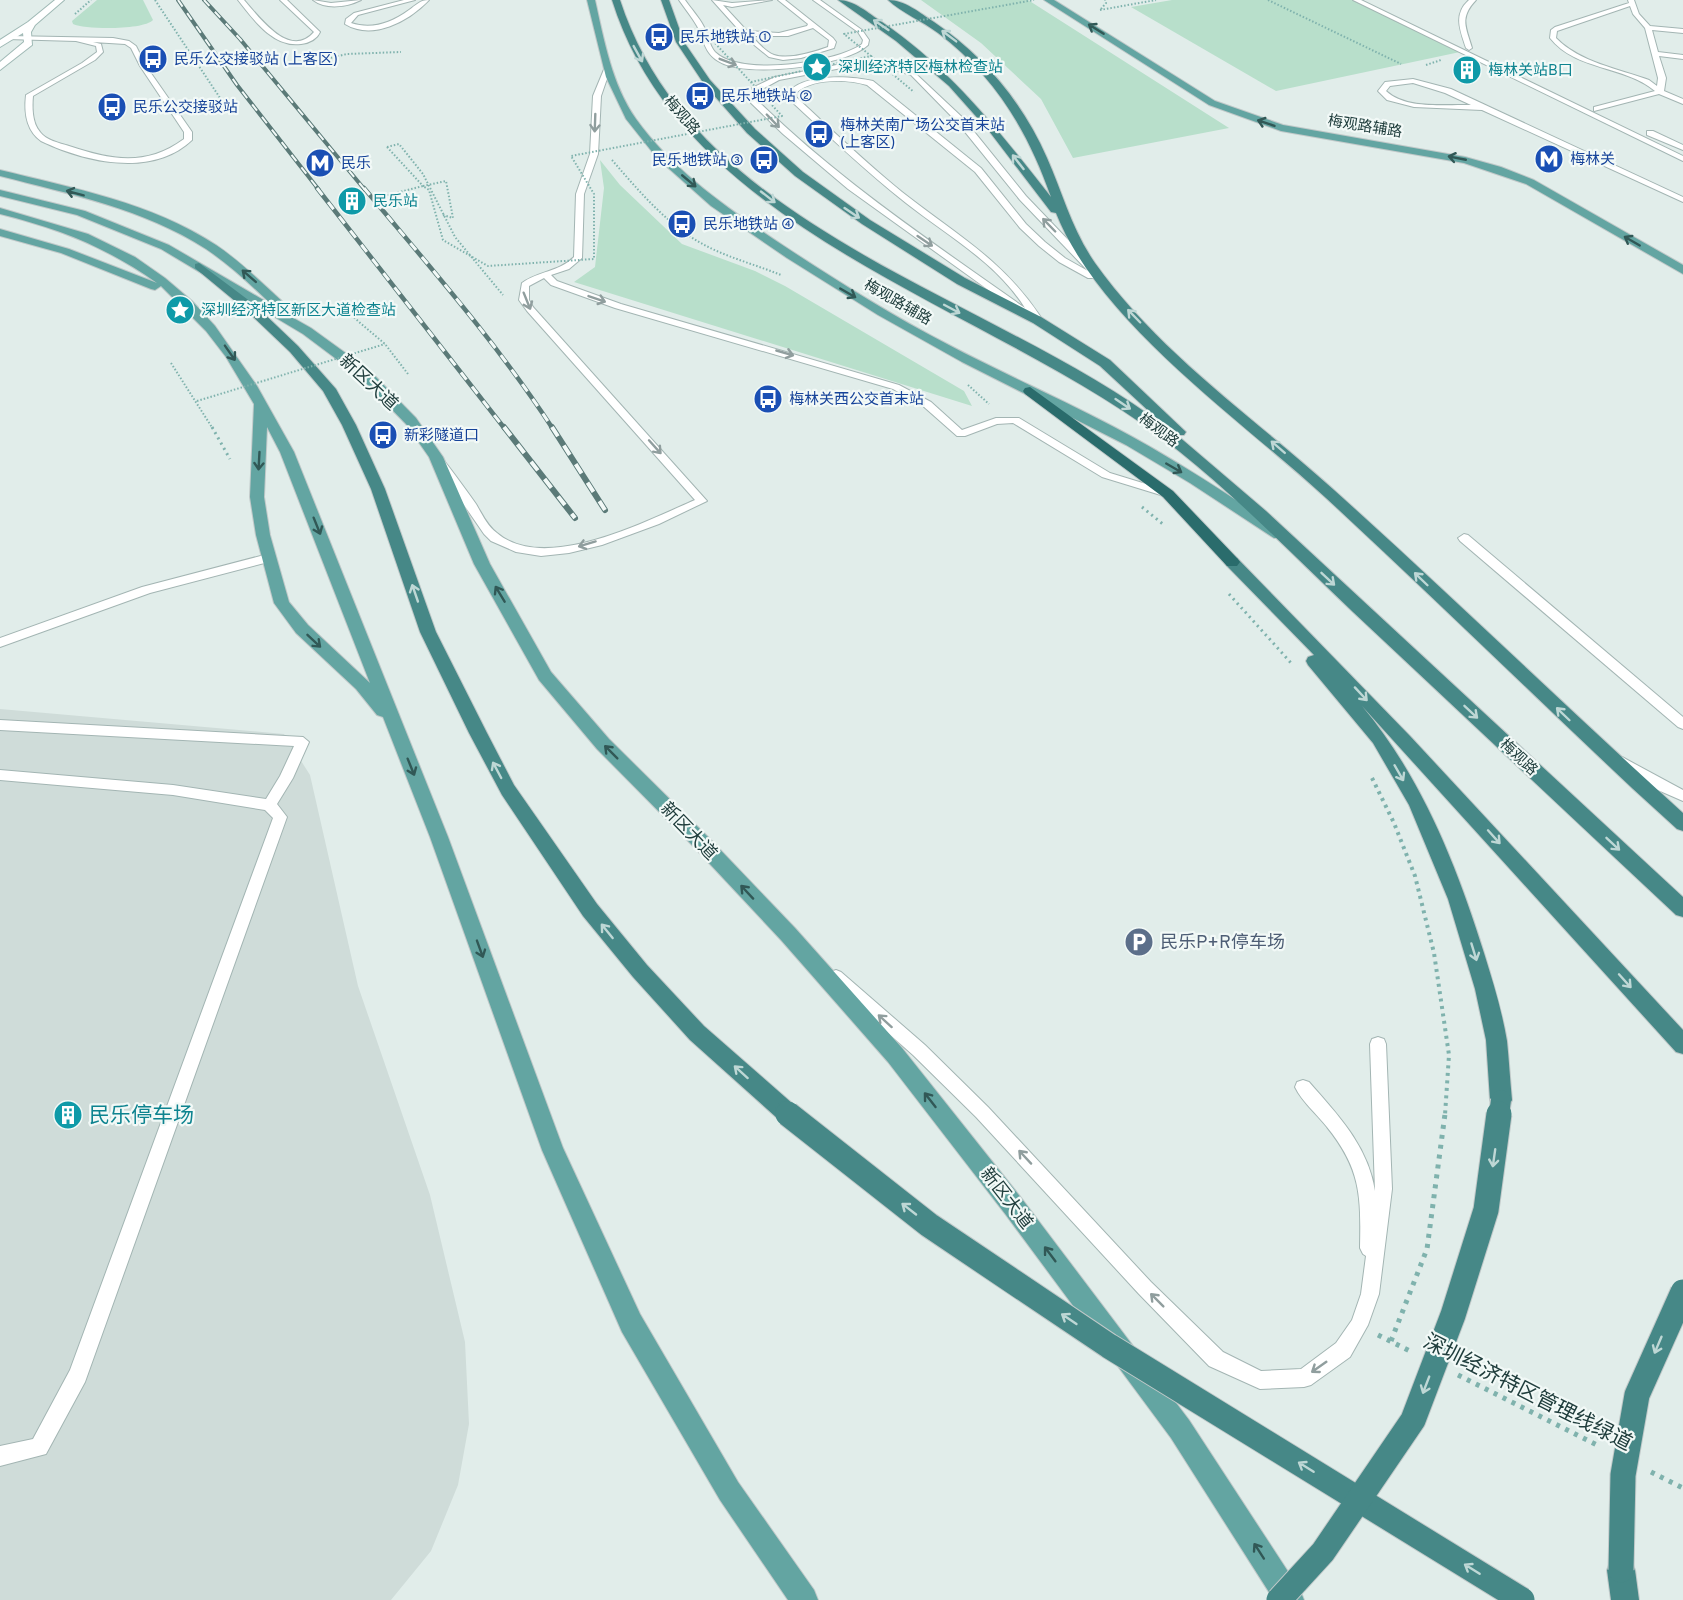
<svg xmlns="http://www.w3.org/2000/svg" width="1683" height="1600" viewBox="0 0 1683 1600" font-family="Overpass,'Noto Sans SC',sans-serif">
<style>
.built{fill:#cfdcd9}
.green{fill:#b8dfcb}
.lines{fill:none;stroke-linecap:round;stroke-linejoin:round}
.service-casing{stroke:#a3b5b3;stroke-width:2}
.secondary-casing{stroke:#9fb9b5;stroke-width:2}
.primary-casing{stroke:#c1c9c9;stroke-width:2}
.trunk-casing{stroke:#c1c9c9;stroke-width:2}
.motorway-casing{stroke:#c1c9c9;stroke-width:2}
.path-far3{stroke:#7fb2ad;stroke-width:2;stroke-dasharray:1.5 2;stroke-linecap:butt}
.path-far2{stroke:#7fb2ad;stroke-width:3;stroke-dasharray:2 4;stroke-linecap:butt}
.path-far1{stroke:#7fb2ad;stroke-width:4;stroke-dasharray:3 4.5;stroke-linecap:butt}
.path{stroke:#7fb2ad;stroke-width:5;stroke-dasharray:4 6;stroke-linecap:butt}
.service{fill:#fff;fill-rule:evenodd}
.secondary{fill:#fff;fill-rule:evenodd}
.primary{fill:#63a5a2;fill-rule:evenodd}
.trunk{fill:#468887;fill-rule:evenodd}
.motorway{fill:#2a6c6c;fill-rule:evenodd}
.rail-far2-casing{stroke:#5b7a78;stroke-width:4}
.rail-far1-casing{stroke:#5b7a78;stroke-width:4.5}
.rail-casing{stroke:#5b7a78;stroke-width:6}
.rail-far2{stroke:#f2f9f7;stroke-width:2;stroke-dasharray:8;stroke-linecap:butt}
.rail-far1{stroke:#f2f9f7;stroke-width:3;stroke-dasharray:9;stroke-linecap:butt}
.rail{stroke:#f2f9f7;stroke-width:4;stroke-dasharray:11;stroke-linecap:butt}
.trunk-bridge-far1-casing{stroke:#c1c9c9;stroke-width:22;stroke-linecap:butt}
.trunk-bridge-casing{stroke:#c1c9c9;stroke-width:27;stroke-linecap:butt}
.path-bridge{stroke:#7fb2ad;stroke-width:2;stroke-dasharray:1.5 2;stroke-linecap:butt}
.trunk-bridge-far1{stroke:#468887;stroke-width:20}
.trunk-bridge{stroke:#468887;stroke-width:25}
.oneway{stroke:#bed7d5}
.oneway2{stroke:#315856}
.oneway3{stroke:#909e9e}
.labels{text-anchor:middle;stroke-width:4.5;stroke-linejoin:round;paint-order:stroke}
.far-transit-label{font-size:15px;fill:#164399;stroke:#f2f9f7;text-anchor:start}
.far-culture-label{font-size:15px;fill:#0d838f;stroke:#f2f9f7;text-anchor:start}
.far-street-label{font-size:15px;fill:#203e3d;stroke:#f2f9f7}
.street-label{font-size:18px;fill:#203e3d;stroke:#f2f9f7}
.service-label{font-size:18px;fill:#4e5e75;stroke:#f2f9f7;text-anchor:start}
.near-culture-label{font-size:21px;fill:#0d838f;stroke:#f2f9f7;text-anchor:start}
.near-street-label{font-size:21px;fill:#203e3d;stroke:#f2f9f7}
</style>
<rect width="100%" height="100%" fill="#e1edea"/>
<polygon class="built" points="0,709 284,734 310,775 358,986 430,1195 465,1342 469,1424 458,1485 431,1551 391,1600 0,1600"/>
<g class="green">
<path d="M97,0H143L153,20C144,30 86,30 73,24L72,21Z"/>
<polygon points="921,0 1028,0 1229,128 1073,158 1041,99 981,43"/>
<polygon points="1172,0 1353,0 1460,52 1276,91 1131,7"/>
<polygon points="600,160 620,185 682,244 755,271 785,286 964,391 972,406 574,282 595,267 604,188"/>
</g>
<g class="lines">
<g class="service-casing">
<g id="service">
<path d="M238,0H244C259,17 290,60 314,32L280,0H287L320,32C317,39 309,43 301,44C273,48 253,19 238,0Z"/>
<path d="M313,0L331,3L361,0C347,7 326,10 313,0Z"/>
<path d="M404,0H415L358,15L351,23C372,30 391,23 409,10C416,5 420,0 429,0C409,21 373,41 345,24L346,19L354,13Z"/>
<path d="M679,0H685C691,9 699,17 704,27C708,35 709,45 715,52C740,77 836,63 862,44L863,40L858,32L813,0H820L862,30L869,40L868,45C847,66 744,79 718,61C704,52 704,40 697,26C692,17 685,9 679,0Z"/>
<path d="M712,0L732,3L772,0L732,7L723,5L747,31L779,33L807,26L808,24L778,0H785L833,38L836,42L834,48L801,58L783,60L769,57L747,39ZM813,28L829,40L828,47C814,52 789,60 774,55C765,52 758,42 751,36H788Z"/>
<polygon points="1353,0 1361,0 1683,156 1683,161"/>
<path d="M1469,0H1476C1459,18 1466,27 1472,48L1469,50L1466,48C1460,30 1453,14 1469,0Z"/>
<path d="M1628,0H1634L1639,14L1650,26L1683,29V33L1652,30L1658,52L1683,55V59L1659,56L1666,78L1664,91L1683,99V104L1659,94L1594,111V107L1655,91C1624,65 1576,71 1550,38L1551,30L1555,27L1629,3ZM1630,6L1633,14L1645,28L1658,78L1657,86L1649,80C1619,69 1579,62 1556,38L1557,31L1560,30Z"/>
<path d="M9,36L113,38L129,41L136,46L146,66L192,132V140C152,178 85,162 41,141C26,130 24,112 26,95L82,63L97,52L96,46L76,41L7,39ZM93,42L125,44L131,48L140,66L184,132V139C146,167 111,160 69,146C59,143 46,140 40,132C32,123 32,107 33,96L95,60L103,52L101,44Z"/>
<path d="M852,62L887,63L915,73L963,118L1026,196L1095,268V272H1091L1095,276L1094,278H1088L1059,262L1039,246L1020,228L975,172L867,85C847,79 812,78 796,93V97C831,129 865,162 902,192C954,233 1002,259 1040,316L1038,318H1032L1029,313L1022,314L848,189L783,134L751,103L752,88L775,77ZM852,66L886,67L911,75L957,122L1020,200L1088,271L1065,258L1045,242L1026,224L981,168L873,81C851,76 803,73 788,93L790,100C828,135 865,171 906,203C948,236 996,262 1025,308C933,243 840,181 759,102V91L779,80Z"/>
<path d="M608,65L611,67L601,96L598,154L584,194L582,258L569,269L551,275L557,281L621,304L899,385L931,402L962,430L996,418H1019L1110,473L1172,492V496H1164L1102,477L1013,423L997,424L965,436H957L923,406L893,389L615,308L551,285L544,278L529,286V300L533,307L707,501L659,524L602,545L569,553L541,556L516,552L491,541L484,534L436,464L437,462H445L449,467C458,479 467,491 476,504C482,514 487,526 497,533C545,574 646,521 695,500L527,311L519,300L522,283C538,271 559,272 574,257L576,194L590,154L593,96L605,67Z"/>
<path d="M1413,79L1451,89L1683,197V202L1482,110L1414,107L1387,100L1378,91L1385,82ZM1413,83L1445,93L1471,105C1444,104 1407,110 1386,91L1390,86Z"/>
<polygon points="1647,131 1653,131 1683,145 1683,150 1647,135"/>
<polygon points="1464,534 1468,535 1683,717 1683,729 1678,727 1460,541 1458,538"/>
<polygon points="268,554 274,558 272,561 150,593 0,647 0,638 142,587"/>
<polygon points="0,720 303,737 309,742 293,778 277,804 287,817 85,1382 46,1454 0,1466 0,1446 33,1439 70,1370 273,818 265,810 173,795 0,780 0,770 173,785 266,799 280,776 294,746 0,730"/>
<polygon points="1622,757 1683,790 1683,801 1651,787 1617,766 1615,762 1617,758"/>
<path d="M836,970L841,972L925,1045L988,1107L1151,1282L1223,1352L1261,1371L1301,1369L1336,1343L1352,1320L1361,1294L1366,1256L1363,1254L1360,1248C1361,1196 1361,1169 1327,1127C1317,1114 1302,1102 1295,1087L1297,1082L1303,1080L1309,1082C1338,1115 1368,1146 1375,1191L1370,1044L1372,1039L1378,1037L1384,1039L1386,1044L1392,1189L1379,1294L1368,1325L1350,1357L1311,1385L1304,1387L1260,1389L1209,1366L1139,1294L976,1117L913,1055L831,982L828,977L831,972Z"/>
</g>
</g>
<g class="secondary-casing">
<polygon id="secondary" points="55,0 64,0 35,25 31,32 32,45 0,70 0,62 24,42 23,33 0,47 0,40 28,22"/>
</g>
<g class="primary-casing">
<g id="primary">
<path d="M587,0H595C604,40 612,85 636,119C675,173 730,210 784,246C837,281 891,315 947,344C1002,373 1059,398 1114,427C1173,458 1229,495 1284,532L1286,535L1284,538H1274L1190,483L1126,445L962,362L878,315L787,258L711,206L657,158L626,119L606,77Z"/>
<polygon points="1044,0 1054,0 1215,101 1283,125 1465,157 1501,167 1534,180 1683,265 1683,274 1526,184 1464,163 1281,131 1209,105"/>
<path d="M0,170C73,188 152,203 216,245C241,262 263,284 285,304L287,307L281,311L311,328L369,370L416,418L443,457L490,564L551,672L609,739L708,837L795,928L902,1048L1022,1199L1189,1420L1300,1590L1304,1600H1274L1171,1438L1006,1215L888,1062L781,940L694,847L597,749L539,680L474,564L429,457L406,424L359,376L303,334L161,249L77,215L0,196V190L85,211L169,245L272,305C252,286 230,265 206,249C144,209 70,194 0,176Z"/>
<path d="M0,208L88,234L135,257L165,278L192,301L215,326L257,386L294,452L448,837L563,1148L640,1314L738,1482L814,1590L818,1600H788L720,1500L622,1332L542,1150L430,837L383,717L377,715L356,689L296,633L274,603L256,535L250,497L254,404L226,357L206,331L161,286L155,290L151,289L61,253L0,236V229L69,249L157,283C106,247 60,229 0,214ZM267,427L280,452L370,683L308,625L289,602L270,535L264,497Z"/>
</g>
</g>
<g class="trunk-casing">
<g id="trunk">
<path d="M612,0H620C695,231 993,295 1167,428L1100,366L1033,323L957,284L862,224L795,176L747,133L704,84L676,42L661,0H669L684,42L710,80L755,129L803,172L870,220L965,278L1041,317L1110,360L1186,432L1184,435H1177L1266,511L1683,897V917L1676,915C1568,814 1461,713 1353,612C1296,558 1241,501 1180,452C1003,308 687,239 612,0Z"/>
<path d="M838,0C854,0 868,13 882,22C951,69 1000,132 1051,197C1028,131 994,75 938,33C922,21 902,13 888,0C905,0 920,13 934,22C984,56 1023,103 1047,158C1063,194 1072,230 1095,263C1159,353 1253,417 1334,490C1452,596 1566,707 1683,813V831L1677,829L1632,788C1530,692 1429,593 1326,498C1240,419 1099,322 1056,213L1051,212L989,131L949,86L896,41Z"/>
<polygon points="199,263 255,305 298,346 336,389 356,425 385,489 436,632 487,733 514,785 597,904 647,965 704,1026 793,1104 796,1111 793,1118 785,1121 777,1118 690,1040 633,977 583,916 502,795 469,733 420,632 371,489 342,425 323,391 290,352 247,311 195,268 195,264"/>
<path d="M1232,557L1237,558L1410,736L1683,1030V1054L1676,1052L1362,706C1421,776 1457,866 1484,953C1493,982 1502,1011 1507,1041C1509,1060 1510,1080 1512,1100L1509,1107L1501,1110L1493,1107L1490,1100L1486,1040L1475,989L1448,899L1409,805L1373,743L1308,665L1306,661L1308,657L1314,655L1227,566L1224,562L1227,558Z"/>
<polygon points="1621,1556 1631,1560 1635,1570 1639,1600 1611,1600 1607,1570 1611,1560"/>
</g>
</g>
<g class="motorway-casing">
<polygon id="motorway" points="1030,387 1173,491 1237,558 1240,562 1237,566 1227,566 1163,497 1025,394 1023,391 1025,388"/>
</g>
<g class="path-far3">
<polyline points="155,0 230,113"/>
<polyline points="1268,0 1401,64"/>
<polyline points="1101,9 1106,3 1105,0"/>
<polyline points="1100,10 1156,0"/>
<polyline points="75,14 91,0"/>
<polyline points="300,65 347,54 401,52"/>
<polyline points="1426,65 1441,60"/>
<polyline points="387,147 399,144 423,174 455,237 503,295"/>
<polyline points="387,147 423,186"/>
<path d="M612,160C638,190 665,222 699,242C725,257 754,264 781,275"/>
<polyline points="443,215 453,218"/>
<polyline points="338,304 385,344 408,374"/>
<polyline points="171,363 213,429"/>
<polyline points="968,385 989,404"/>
</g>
<g class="path-far2">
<polyline points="212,427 230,459"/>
<polyline points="1142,507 1164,525"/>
<polyline points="1229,594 1292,664"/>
</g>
<polyline class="path-far1" points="1372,778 1394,823 1415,876 1434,953 1449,1055 1445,1115"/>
<g class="path">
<polyline points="1378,1335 1412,1352"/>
<polyline points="1391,1341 1427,1249 1445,1114"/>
<polyline points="1458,1375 1599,1446"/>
<polyline points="1651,1472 1683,1488"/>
</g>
<use href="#service" class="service"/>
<use href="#secondary" class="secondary"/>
<use href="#primary" class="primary"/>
<use href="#trunk" class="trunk"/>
<use href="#motorway" class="motorway"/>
<g class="rail-far2-casing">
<g id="rail-far2">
<polyline points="178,0 237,85 319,190"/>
<polyline points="204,0 240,39 365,190"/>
</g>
</g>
<g class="rail-far1-casing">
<g id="rail-far1">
<polyline points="317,188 505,429"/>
<path d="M364,188C429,266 497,343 553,429"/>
</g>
</g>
<g class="rail-casing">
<g id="rail">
<polyline points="504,427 575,518"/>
<polyline points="552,427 605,510"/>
</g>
</g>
<use href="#rail-far2" class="rail-far2"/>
<use href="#rail-far1" class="rail-far1"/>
<use href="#rail" class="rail"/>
<g class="trunk-bridge-far1-casing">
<g id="trunk-bridge-far1">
<polyline points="785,1111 790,1115"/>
<polyline points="1499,1115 1501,1100"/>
</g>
</g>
<g class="trunk-bridge-casing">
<g id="trunk-bridge">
<polyline points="788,1114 929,1225 1109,1346 1522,1600"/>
<polyline points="1621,1570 1623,1475 1637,1395 1683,1292"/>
<polyline points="1279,1600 1323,1552 1413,1420 1453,1315 1486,1210 1499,1114"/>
</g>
</g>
<g class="path-bridge">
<polyline points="871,56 914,92"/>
<polyline points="751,82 871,56 844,34 1034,0"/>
<polyline points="423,186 446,181 453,218"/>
<polyline points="384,196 423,186 429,190 443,240 488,266 594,259 594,194 571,156 782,116 714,42"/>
<polyline points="197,401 385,344"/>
</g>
<use href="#trunk-bridge-far1" class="trunk-bridge-far1"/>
<use href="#trunk-bridge" class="trunk-bridge"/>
</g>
<defs><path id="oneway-shaft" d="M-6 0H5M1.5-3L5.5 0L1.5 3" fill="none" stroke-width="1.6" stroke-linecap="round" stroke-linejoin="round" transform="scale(1.5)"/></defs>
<g class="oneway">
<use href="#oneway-shaft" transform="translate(881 25) rotate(-146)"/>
<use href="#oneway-shaft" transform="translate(949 36) rotate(-143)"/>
<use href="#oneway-shaft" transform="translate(638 54) rotate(61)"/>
<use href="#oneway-shaft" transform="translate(1018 162) rotate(-128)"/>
<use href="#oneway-shaft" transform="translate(768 197) rotate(38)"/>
<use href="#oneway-shaft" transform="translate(852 213) rotate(34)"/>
<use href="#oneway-shaft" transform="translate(952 309) rotate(28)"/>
<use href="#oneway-shaft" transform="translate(1134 316) rotate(-134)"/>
<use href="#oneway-shaft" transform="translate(1123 404) rotate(34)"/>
<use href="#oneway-shaft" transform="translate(1278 447) rotate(-139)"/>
<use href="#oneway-shaft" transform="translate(1328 579) rotate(43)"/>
<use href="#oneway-shaft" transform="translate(1421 579) rotate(-136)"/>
<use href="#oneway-shaft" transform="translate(415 593) rotate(-109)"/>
<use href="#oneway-shaft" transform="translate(1361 694) rotate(47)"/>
<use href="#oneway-shaft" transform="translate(1471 712) rotate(43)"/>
<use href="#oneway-shaft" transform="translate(1563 714) rotate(-136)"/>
<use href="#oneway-shaft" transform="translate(497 770) rotate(-118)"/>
<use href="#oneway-shaft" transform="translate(1399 773) rotate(60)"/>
<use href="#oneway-shaft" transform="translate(1494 837) rotate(48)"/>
<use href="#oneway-shaft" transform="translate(1613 844) rotate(43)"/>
<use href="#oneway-shaft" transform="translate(607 931) rotate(-129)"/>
<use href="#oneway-shaft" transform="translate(1474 952) rotate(73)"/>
<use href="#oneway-shaft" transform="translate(1625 981) rotate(48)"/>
<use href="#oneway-shaft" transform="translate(741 1072) rotate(-138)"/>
<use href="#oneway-shaft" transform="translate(1494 1158) rotate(98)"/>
<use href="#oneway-shaft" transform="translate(909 1209) rotate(-142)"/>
<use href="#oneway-shaft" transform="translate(1069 1319) rotate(-146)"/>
<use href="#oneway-shaft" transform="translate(1658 1345) rotate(113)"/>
<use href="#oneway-shaft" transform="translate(1426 1385) rotate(111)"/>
<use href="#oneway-shaft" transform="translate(1306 1467) rotate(-148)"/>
<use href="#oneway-shaft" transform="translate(1472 1569) rotate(-148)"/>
</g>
<g class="oneway2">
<use href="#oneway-shaft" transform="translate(1096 29) rotate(-148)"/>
<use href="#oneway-shaft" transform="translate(1266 123) rotate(-161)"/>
<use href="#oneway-shaft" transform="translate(1457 158) rotate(-169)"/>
<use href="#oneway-shaft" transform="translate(689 181) rotate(40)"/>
<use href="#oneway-shaft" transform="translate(75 193) rotate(-165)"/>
<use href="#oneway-shaft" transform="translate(1632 241) rotate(-150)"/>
<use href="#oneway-shaft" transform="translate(249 276) rotate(-139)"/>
<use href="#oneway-shaft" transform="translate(848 293) rotate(30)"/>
<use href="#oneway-shaft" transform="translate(230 353) rotate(55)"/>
<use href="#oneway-shaft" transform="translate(259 461) rotate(93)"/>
<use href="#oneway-shaft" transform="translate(1174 468) rotate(30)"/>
<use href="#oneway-shaft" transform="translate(317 526) rotate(68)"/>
<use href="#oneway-shaft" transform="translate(500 594) rotate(-121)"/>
<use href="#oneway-shaft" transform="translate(314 641) rotate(43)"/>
<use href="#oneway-shaft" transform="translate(611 752) rotate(-135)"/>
<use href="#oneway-shaft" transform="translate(411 767) rotate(68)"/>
<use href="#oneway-shaft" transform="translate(747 892) rotate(-133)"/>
<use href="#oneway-shaft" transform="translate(480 949) rotate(70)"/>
<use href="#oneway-shaft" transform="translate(930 1100) rotate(-128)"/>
<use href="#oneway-shaft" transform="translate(1050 1254) rotate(-127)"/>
<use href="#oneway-shaft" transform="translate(1259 1551) rotate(-123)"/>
</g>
<g class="oneway3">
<use href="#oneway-shaft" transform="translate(728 62) rotate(21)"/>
<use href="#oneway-shaft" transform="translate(773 121) rotate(46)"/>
<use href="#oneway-shaft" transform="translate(595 123) rotate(92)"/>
<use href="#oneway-shaft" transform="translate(1049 225) rotate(-134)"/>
<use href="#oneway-shaft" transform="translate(925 241) rotate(34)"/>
<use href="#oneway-shaft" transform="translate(597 299) rotate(19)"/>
<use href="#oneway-shaft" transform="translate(527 301) rotate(68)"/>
<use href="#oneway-shaft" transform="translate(785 353) rotate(16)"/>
<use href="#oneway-shaft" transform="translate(655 447) rotate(48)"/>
<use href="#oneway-shaft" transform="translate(587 544) rotate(163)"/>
<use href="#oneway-shaft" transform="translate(885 1021) rotate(-138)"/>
<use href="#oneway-shaft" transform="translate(1025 1157) rotate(-133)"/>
<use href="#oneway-shaft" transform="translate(1157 1300) rotate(-135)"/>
<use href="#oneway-shaft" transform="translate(1319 1367) rotate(145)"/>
</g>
<defs>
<g id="bus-disc" transform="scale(1.5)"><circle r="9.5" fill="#1a4fb4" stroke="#f2f9f7"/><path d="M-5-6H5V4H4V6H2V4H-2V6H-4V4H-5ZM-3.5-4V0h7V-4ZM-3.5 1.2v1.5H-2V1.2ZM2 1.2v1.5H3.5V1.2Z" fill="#fff"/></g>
<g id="sight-disc" transform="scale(1.5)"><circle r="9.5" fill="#0f9aa8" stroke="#f2f9f7"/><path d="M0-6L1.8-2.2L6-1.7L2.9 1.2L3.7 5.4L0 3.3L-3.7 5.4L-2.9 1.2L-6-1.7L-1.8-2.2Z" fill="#fff"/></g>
<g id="building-disc" transform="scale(1.5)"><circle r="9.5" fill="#0f9aa8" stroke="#f2f9f7"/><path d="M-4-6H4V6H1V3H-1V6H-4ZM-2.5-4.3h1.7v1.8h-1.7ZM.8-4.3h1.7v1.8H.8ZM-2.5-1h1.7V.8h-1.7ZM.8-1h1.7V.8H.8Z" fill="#fff"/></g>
<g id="metro-disc" transform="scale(1.5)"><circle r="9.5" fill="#1a4fb4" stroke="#f2f9f7"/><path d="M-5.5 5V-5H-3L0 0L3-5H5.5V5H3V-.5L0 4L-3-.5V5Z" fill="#fff"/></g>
<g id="parking-disc" transform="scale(1.5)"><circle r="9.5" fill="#5c6f8a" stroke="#f2f9f7"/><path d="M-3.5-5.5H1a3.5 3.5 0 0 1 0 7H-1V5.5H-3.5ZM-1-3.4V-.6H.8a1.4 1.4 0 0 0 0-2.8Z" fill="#fff"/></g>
</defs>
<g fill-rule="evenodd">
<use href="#bus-disc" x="659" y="37"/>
<use href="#bus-disc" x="153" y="59"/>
<use href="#sight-disc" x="817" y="67"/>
<use href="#building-disc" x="1467" y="70"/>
<use href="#bus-disc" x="700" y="96"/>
<use href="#bus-disc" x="112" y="107"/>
<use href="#bus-disc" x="819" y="134"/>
<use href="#metro-disc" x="1549" y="159"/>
<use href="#bus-disc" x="764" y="160"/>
<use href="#metro-disc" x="320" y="163"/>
<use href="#building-disc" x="352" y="201"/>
<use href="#bus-disc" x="682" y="224"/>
<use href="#sight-disc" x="180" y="310"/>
<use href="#bus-disc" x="768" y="399"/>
<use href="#bus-disc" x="383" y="435"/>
<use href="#parking-disc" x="1139" y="942"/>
<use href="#building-disc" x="68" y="1115"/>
</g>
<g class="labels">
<g class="far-transit-label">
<text x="680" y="42">民乐地铁站 ①</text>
<text x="174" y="64">民乐公交接驳站 (上客区)</text>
<text x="721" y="101">民乐地铁站 ②</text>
<text x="133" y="112">民乐公交接驳站</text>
<text x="840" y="130">梅林关南广场公交首末站<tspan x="840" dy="17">(上客区)</tspan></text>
<text x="1570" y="164">梅林关</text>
<text x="743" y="165" text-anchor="end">民乐地铁站 ③</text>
<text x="341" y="168">民乐</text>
<text x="703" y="229">民乐地铁站 ④</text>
<text x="789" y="404">梅林关西公交首末站</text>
<text x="404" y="440">新彩隧道口</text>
</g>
<g class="far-culture-label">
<text x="838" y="72">深圳经济特区梅林检查站</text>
<text x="1488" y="75">梅林关站B口</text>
<text x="373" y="206">民乐站</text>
<text x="201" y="315">深圳经济特区新区大道检查站</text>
</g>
<g class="far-street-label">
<text transform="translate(682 115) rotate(49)" y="5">梅观路</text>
<text transform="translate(1365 126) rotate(9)" y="5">梅观路辅路</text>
<text transform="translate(898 302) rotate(30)" y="5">梅观路辅路</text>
<text transform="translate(1159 430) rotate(37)" y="5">梅观路</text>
<text transform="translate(1519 757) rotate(43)" y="5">梅观路</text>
</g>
<g class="street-label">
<text transform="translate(369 382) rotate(43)" y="6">新区大道</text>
<text transform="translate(689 831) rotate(46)" y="6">新区大道</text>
<text transform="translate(1007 1198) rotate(52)" y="6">新区大道</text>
</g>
<g class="service-label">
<text x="1160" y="948">民乐P+R停车场</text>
</g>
<g class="near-culture-label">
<text x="89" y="1122">民乐停车场</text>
</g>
<g class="near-street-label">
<text transform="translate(1528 1392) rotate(27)" y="7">深圳经济特区管理线绿道</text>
</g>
</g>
</svg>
